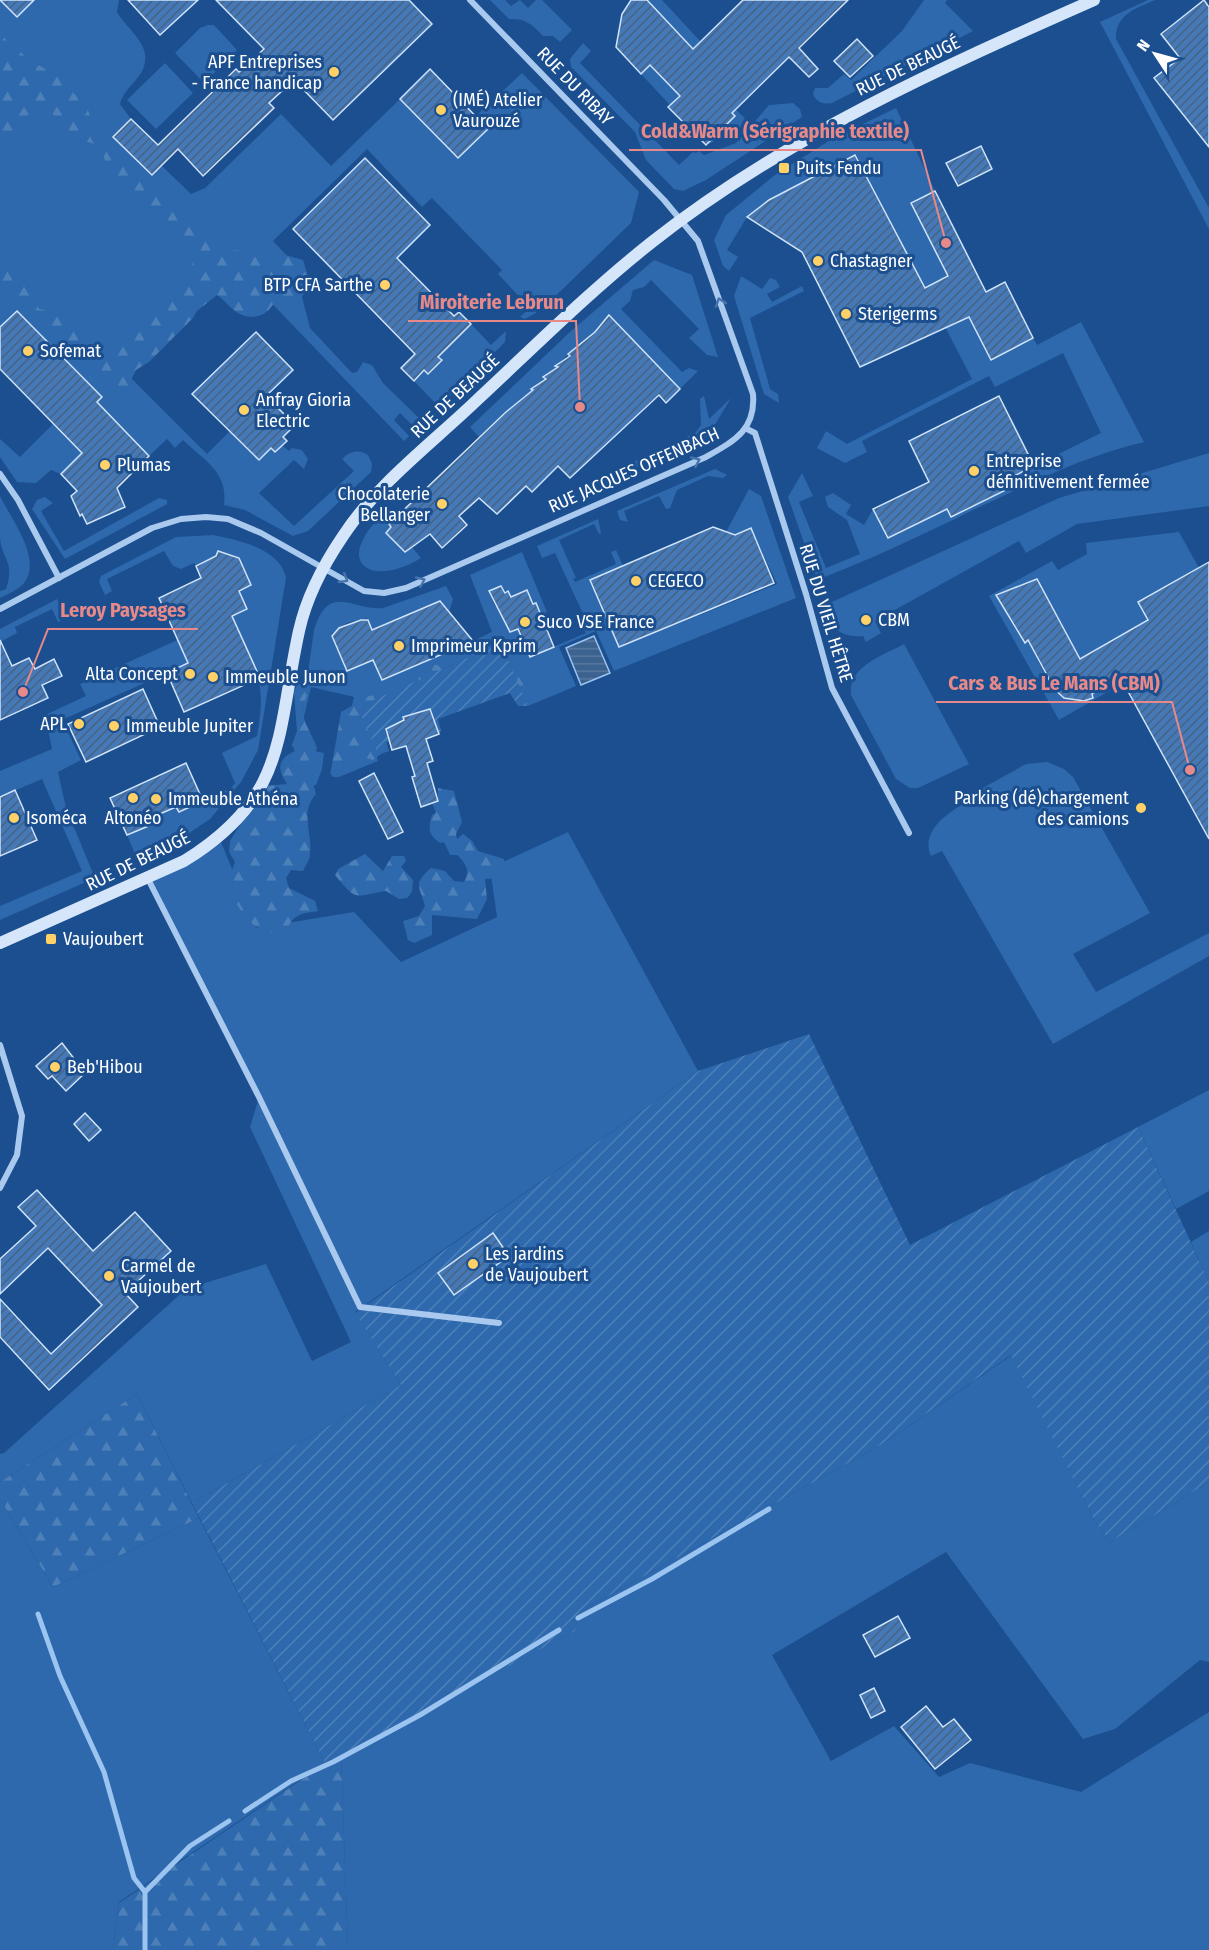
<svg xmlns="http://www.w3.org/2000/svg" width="1209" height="1950" viewBox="0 0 1209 1950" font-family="'Fira Sans Condensed',sans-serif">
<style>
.green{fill:#2e69ad;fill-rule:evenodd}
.forest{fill:url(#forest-firs)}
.garden{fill:url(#garden-furrows)}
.water{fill:url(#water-rules);stroke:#9cc4f0;stroke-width:1.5}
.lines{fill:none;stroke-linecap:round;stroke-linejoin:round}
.stream{stroke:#9cc4f0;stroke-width:5}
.building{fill:url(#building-hatch);stroke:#cfe3fa;stroke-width:1.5}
.street{stroke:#a9c9ee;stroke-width:6}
.secondary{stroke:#d6e6fa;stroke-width:12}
.oneway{stroke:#4674ac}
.poi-dot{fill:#ffd166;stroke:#1b4f8f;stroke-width:2}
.labels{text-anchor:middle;stroke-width:6;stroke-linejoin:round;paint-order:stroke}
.poi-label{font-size:18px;fill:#fff;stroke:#1b4f8f;text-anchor:start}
.street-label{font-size:18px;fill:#fff;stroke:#1b4f8f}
.leader{fill:none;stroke:#e88989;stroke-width:2}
.callout-dot{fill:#e88989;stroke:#1b4f8f;stroke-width:2}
.callout-label{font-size:20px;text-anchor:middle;font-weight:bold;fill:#e88989;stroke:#1b4f8f;stroke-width:6;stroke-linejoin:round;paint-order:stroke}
</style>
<defs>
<pattern id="forest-firs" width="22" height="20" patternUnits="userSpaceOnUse" patternTransform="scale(1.5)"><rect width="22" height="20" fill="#2e69ad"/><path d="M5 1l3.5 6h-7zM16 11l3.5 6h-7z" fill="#4d80b9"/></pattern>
<pattern id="garden-furrows" width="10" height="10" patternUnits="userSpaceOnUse" patternTransform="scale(1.5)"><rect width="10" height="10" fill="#2e69ad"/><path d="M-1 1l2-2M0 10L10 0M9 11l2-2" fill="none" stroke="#4d80b9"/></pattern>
<pattern id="water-rules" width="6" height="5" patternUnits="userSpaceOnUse" patternTransform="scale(1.5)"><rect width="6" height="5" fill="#3c6290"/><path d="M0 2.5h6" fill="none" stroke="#597aa1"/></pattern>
<pattern id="building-hatch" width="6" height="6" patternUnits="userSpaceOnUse" patternTransform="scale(1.5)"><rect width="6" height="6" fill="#4478b7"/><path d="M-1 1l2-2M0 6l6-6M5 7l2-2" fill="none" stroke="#486282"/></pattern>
</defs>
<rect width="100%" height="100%" fill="#1b4f8f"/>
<g class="green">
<path d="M0,0L17,17L28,6L27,0H119L117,12C129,32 156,47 141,73C134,84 124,90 120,104L131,119L152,175L162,166L191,194L205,188L281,114L331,166L400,99L458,158L488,129L476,116L522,73L639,192L631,223L541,310L525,319L520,317L530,308L498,274L502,270L432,198L422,207L367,149L273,241L293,262L310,328L352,373L357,372L363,362L372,365L383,383L423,422L416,429L400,413L394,420L409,436L404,441L238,268L127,374L207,454L231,430L259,459L271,448L275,452L282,445L289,451L292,448L302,450L308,459L304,469L294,460L259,493L294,526L354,471L342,459C350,451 358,449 368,455L372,464L371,472L308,531L293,536L245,510L224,505C228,472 206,462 183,440L175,448L167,439L149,456L115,421L61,474L51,470L36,483L17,482L0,457V439L20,457L53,424L64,434L102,397L17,311L0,327Z"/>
<path d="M490,0H505L511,6L520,0L528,8L536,0H542L572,30L560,42L553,36H543C532,24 525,18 509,19Z"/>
<polygon points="647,0 662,0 701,42 691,51"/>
<path d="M924,0H947L945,3L973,31L832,103C824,105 815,102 813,93L815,88H828L844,74L851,80L902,31Z"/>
<path d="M1148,0H1155C1137,8 1115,14 1116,39L1209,208V229L1100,22Z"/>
<polygon points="208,25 214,25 237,50 204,83 175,53 200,28"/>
<polygon points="583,43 591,51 580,63 679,165 693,152 696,153 699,151 704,155 736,143 769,105 793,103 800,109 802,117 706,180 683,191 674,189 646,160 635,132 571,67 570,59"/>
<polygon points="165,63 193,93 156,129 127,100"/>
<polygon points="650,65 681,94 670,105 641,74"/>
<polygon points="734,108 747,120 738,131 706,145 735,116 731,111"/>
<path d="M896,108L935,191L911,203L991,360L1033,338L1037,345L1081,322L1144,442C1084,456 1031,483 975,509C923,535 871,559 817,580L788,497L802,473L813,496L799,502L826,568L860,554L847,520L828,507L825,497L833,493L851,505L846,514L864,525L873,509L888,538L1101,433L1063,353L995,387L989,376L862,441L867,452L845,463L817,448L826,431L847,444L972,379L856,155L769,200L747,217L727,250L738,257L729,271L723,266L714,240L726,215L775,175L832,139Z"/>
<polygon points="654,260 692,275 718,357 707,355 689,338 699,329 651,280 644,287 633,290 630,301 621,309 682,372 689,368 698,371 680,389 595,332 556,365 558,367 544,377 546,379 532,389 533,390 519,400 521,402 481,439 470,427 571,331"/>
<polygon points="741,276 762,289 770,278 776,280 780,287 767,294 772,302 802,286 804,291 750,318 770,389 778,394 779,403 764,394 734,296"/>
<polygon points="471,324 491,345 506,331 505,342 439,407 414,381 424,370 429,374 442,360 438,357"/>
<polygon points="704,396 709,419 731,398 708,436 617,475 615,471 695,433 701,425 700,399"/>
<path d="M1209,453V506L1077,524L1026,553L1019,541L875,621L881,633L866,642L863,636C840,638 829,626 821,607L1059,498Z"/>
<polygon points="715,469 727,475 723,478 708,476 677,490 670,508 666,509 659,496 624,511 628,522 620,520 617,511"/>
<path d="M749,489L761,496L796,598L614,671L596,631L559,647L576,686L528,706L501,643L358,707L378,761L339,777H333L330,773L337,756L340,757L354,697L311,687L297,747L324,753L322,769L316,785C304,786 293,784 288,772L299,737L314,630C329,581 352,611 383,608L446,586L453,599L449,613L473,641L492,632L470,575L522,552L547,612L541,615L527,590L511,597L501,586L489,592L495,606L507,601L512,612L503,617L510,632L518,629L530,657L586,633L579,618L584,616L555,553L542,558L537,546L598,519L601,533L599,534L594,524L559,540L576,578L573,579L575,582L616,564L611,552L616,550L623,566L591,580L620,647L777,584L751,528L735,535L726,532ZM440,601L472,641L382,680L373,660L346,671L331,634L347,623L367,618L372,630Z"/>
<path d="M0,496C11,519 43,559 24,583C18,590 8,594 0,598V591L6,589C15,561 3,562 0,539C0,525 0,510 0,496Z"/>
<polygon points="45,497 53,503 41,511 64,551 159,498 167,500 167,504 65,559 32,509 37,500"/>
<path d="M381,516L391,527L386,533L404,552L411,546L421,558C372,588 333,564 381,516Z"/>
<path d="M1179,532L1199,568L1138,602L1148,620L1080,659L1037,579L996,595L1024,642L1028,640C1044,669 1051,708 1093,699L1092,694L1118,675L1123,683L1059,720L989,596L1052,561L1058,570L1087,554L1086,543Z"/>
<path d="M213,535C238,540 281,549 286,578L258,750L241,782L210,819L179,840L137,859L127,835L150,825L148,819L176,807L179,812L231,788L235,783L222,753L257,736C265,689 261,682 242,639L62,720L81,760L58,772L66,808L95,878L0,920V906L82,871L42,779L0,797V771L52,749L45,715L86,696L80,684L246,609L239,591L251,585L239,558L218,551L216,556L196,566L194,563L181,569L173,566L164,551L107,579L112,591L105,595L99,582L101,576L176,537Z"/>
<polygon points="57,599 65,618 58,622 52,609 15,627 17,633 0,642 0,629"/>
<path d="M904,644L969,764L918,788H910L896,779L851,695C848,666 882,656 904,644Z"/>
<path d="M1047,762L1064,769L1073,777L1150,913L1073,954L1096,992L1209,933V956L1053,1044L942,851L931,856C920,832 947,813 965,803L963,799L1026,764Z"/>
<polygon points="568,832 698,1071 355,1312 401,1385 192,1503 137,1394 0,1482 0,1454 4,1453 186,1289 266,1264 312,1361 351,1342 250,1127 259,1097 148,879 219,837 256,928 354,912 401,962 497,917 490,868"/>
<polygon points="1209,1090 1209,1191 1176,1209 1138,1127"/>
<polygon points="1209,1231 1209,1282 1191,1242"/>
<polygon points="1012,1355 1093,1518 1110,1542 1209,1482 1209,1662 1200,1660 1115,1729 1083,1739 946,1552 772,1655 831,1761 894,1726 939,1777 970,1763 1081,1792 1209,1712 1209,1950 348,1950 341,1753 575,1631 581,1611 884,1443"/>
<polygon points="0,1499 53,1587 199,1518 325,1763 119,1902 113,1950 0,1950"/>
</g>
<g class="forest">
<path d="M0,34C21,54 41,70 68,79L69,89L86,104L93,125L129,163L180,202L229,249L243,251L258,258L285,255L303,260L310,283C306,301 291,300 276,298C270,316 251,323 235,311C228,306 224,299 217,295L197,311L193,318L149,362L136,370L125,392L116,396C92,388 83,366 66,349C44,328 21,307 0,284V247L15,269L27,278L39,309C58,312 73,319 85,334C94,345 97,351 111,354L114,340L133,337L149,319L161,299L193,283L192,255L144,209L128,183L111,173L98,145L71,137L52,113L40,108L30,113L0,147Z"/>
<path d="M490,635L500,636L503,642C499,659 528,680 528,700L524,704L512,697L509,687L436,696L382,725L389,741L386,742L388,749L373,760L361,756L352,766L345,768L342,773L333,774L331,770L341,712L369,696L382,694L393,685L408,684L427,665H437L445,670L451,668L460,651Z"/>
<path d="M303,681L308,684C309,694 305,699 303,707C300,717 314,738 317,748L314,756L308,761L317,776L313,783L316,794C299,813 313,832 310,854C310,860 305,866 303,871L291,870L286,878L289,888L315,901L318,911C312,912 301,913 296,917C292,919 290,925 287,927C259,948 237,905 226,886L235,862L229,852L230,841L240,825V815L265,786L287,784C277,769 277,759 295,751L292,745L297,731L294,692L298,683Z"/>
<path d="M438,788L454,791L462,822L456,834L457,839L463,834L472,841L478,851L504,859V868L498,878L485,879L487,899L477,919L432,915V935L414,943L408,940L403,921L419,916L425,906C420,886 412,884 431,868L445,871L454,881L464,882C471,871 465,862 457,855H450L444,842L440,843C428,834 428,829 432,815L436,813L432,803L438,801Z"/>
<path d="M365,854L383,871L392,856H404L406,861L401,867L413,880L412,892L407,898L399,899L386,891C354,896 358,903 335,875L338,869Z"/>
<polygon points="137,1394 199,1518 53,1587 0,1499 0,1482"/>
<polygon points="341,1753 348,1950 113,1950 119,1903"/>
</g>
<g class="garden">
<polygon points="501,643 528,706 518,706 510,693 438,719 441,731 439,734 430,709 404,717 404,720 392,725 389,741 386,742 389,751 378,755 358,707"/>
<polygon points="809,1034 910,1245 1138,1127 1209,1282 1209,1482 1110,1542 1093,1518 1011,1355 884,1443 581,1611 575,1631 325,1763 192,1503 401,1385 355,1313 698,1071"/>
</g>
<polygon class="water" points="594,636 610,673 581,685 566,648"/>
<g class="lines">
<g class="stream">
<polyline points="38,1614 60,1676 104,1772 134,1878 145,1892"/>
<polyline points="578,1618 652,1579 769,1509"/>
<polyline points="245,1811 291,1781 333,1762 420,1715 559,1630"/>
<polyline points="145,1950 145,1892 190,1846 229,1821"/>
</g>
</g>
<g class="building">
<polygon points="0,0 34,0 17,17"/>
<polygon points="128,0 198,0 160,35"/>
<polygon points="216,0 409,0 432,24 333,120 294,80 269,103 274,108 203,176 178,149 152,175 113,137 131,119 158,145 236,69 239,72 264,49"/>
<polygon points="631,0 647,0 693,49 743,0 848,0 799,48 818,69 809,77 789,57 732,113 735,116 706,145 668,107 680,96 650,65 641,74 616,47 622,14"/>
<polygon points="1204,0 1209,7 1209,147 1154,78 1180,58 1161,34"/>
<polygon points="857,39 873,56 850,77 834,61"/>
<polygon points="430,69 488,129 458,158 400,99"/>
<polygon points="981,146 992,169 958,186 946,163"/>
<polygon points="855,155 925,288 948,276 911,203 935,191 986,292 1005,282 1033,338 991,360 969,317 860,367 802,252 747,217 769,200"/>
<polygon points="365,158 430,225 397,258 454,316 459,312 471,324 438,357 442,360 428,374 424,370 414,381 401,368 415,354 293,229"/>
<polygon points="17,311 102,397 97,402 149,456 117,488 125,507 87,524 82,514 80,516 71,496 77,491 61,474 82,453 0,369 0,327"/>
<polygon points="609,315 680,389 666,403 659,395 570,478 558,466 532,492 526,486 497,514 479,498 459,516 467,525 442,548 430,534 405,552 386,533 391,527 389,524 506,412 533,390 531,389 546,379 543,377 558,367 555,366 570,356 568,354 595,332"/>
<polygon points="256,332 293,370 266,396 295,425 283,437 287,441 275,452 271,448 259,460 192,394"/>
<polygon points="999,396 1034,466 1014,476 1018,484 951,517 947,509 888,538 873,509 929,482 909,441"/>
<polygon points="713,527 735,535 751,528 774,583 619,647 590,580"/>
<polygon points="218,551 239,558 251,585 239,591 247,609 232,616 260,678 184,712 167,673 188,663 159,598 201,578 196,566 216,556"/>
<polygon points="1209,562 1209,839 1119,675 1092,694 1093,698 1084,701 1064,698 1049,684 1048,677 1028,640 1025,643 996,595 1037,579 1080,659 1148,620 1138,602"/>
<polygon points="501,586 505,593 508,591 511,597 527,590 533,604 536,603 554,647 530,657 518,629 510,632 489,591"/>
<polygon points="440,601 473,641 382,680 373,660 347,671 332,636 339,628 361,620 368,620 372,630"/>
<polygon points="0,640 12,666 29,658 35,669 54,659 62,676 42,685 48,698 0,720"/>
<polygon points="143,689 160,727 86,762 68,724"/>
<polygon points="430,709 439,734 426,739 433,761 427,763 438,801 421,807 412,777 415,776 406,746 392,750 386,729 404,720 403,717"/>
<polygon points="186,763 203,801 179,812 176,807 148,819 151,825 127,835 110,798"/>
<polygon points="374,773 403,832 388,839 359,781"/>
<polygon points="15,790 37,840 0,856 0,797"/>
<polygon points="62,1043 85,1073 66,1091 52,1076 48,1079 36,1066"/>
<polygon points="85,1113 101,1130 89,1141 74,1124"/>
<polygon points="37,1190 93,1251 135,1212 171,1251 125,1293 138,1307 49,1390 0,1337 0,1299 51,1354 102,1305 48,1248 0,1294 0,1259 36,1226 18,1207"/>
<polygon points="493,1233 509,1256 454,1295 438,1273"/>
<polygon points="898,1616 910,1638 875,1657 863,1635"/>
<polygon points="874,1688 885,1711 871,1718 860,1695"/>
<polygon points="926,1706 943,1727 954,1719 971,1740 935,1769 901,1727"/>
</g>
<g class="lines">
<g class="street">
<polyline points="747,429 755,433 806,594 832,688 909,833"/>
<polyline points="0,474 18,500 59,578"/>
<path d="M0,609L152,528L181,519L206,517L228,519L261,533L364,591L384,593L406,588L706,457C734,441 756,430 753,394L698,241L664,200L470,0"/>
<polyline points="148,879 259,1097 360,1307 499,1323"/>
<polyline points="0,1045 22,1116 17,1155 0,1188"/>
</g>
<path class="secondary" d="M0,943L184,861C288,797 276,736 299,631C306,599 324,564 343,536C377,484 431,444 476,401C534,347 590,291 652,242C785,137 940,68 1094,0"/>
</g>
<defs><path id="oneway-chevron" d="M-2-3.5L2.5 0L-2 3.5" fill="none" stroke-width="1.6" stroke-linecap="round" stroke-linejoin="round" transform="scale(1.5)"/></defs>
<g class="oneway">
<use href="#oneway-chevron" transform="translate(720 302) rotate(-109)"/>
<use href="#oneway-chevron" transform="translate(696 461) rotate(-24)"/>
<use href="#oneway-chevron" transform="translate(344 579) rotate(31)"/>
<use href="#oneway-chevron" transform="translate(421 581) rotate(-24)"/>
</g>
<g class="poi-dot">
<circle cx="334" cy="72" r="6"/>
<circle cx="441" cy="110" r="6"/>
<rect x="778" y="162" width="12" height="12" rx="3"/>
<circle cx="818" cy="261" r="6"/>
<circle cx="385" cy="285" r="6"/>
<circle cx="846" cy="314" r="6"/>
<circle cx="28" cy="351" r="6"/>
<circle cx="244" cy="410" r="6"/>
<circle cx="105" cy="465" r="6"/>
<circle cx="974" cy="471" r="6"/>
<circle cx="442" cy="504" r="6"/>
<circle cx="636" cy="581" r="6"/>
<circle cx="866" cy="620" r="6"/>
<circle cx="525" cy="622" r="6"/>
<circle cx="399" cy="646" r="6"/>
<circle cx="190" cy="674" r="6"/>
<circle cx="213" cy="677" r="6"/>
<circle cx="79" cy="724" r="6"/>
<circle cx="114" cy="726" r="6"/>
<circle cx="133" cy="798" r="6"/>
<circle cx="156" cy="799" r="6"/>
<circle cx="1141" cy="808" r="6"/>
<circle cx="14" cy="818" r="6"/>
<rect x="45" y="933" width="12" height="12" rx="3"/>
<circle cx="55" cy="1067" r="6"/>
<circle cx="473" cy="1264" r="6"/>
<circle cx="109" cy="1276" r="6"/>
</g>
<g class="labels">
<g class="poi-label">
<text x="322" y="68" text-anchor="end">APF Entreprises<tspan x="322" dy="21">- France handicap</tspan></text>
<text x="453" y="106">(IMÉ) Atelier<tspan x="453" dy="21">Vaurouzé</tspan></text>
<text x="796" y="174">Puits Fendu</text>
<text x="830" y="267">Chastagner</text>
<text x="373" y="291" text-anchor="end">BTP CFA Sarthe</text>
<text x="858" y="320">Sterigerms</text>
<text x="40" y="357">Sofemat</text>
<text x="256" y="406">Anfray Gioria<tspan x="256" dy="21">Electric</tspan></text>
<text x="986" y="467">Entreprise<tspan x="986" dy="21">définitivement fermée</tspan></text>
<text x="117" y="471">Plumas</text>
<text x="430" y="500" text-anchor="end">Chocolaterie<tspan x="430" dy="21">Bellanger</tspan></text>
<text x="648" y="587">CEGECO</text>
<text x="878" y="626">CBM</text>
<text x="537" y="628">Suco VSE France</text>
<text x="411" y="652">Imprimeur Kprim</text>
<text x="178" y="680" text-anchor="end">Alta Concept</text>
<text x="225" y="683">Immeuble Junon</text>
<text x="67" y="730" text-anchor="end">APL</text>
<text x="126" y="732">Immeuble Jupiter</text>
<text x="1129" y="804" text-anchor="end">Parking (dé)chargement<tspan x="1129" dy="21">des camions</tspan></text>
<text x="168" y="805">Immeuble Athéna</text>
<text x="26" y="824">Isoméca</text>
<text x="133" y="824" text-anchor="middle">Altonéo</text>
<text x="63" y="945">Vaujoubert</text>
<text x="67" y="1073">Beb'Hibou</text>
<text x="485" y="1260">Les jardins<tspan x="485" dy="21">de Vaujoubert</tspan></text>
<text x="121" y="1272">Carmel de<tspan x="121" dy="21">Vaujoubert</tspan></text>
</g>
<g class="street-label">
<text transform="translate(908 66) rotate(-26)" y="6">RUE DE BEAUGÉ</text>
<text transform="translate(575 86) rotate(46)" y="6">RUE DU RIBAY</text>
<text transform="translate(455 396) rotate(-43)" y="6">RUE DE BEAUGÉ</text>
<text transform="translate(634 470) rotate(-24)" y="6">RUE JACQUES OFFENBACH</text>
<text transform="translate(826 613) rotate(73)" y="6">RUE DU VIEIL HÊTRE</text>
<text transform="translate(138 861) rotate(-26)" y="6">RUE DE BEAUGÉ</text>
</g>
</g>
<path class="leader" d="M946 243L921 150H629M580 407L576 321H408M23 692L48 629H198M1190 770L1172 702H936"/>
<g class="callout-dot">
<circle cx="946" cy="243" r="6"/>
<circle cx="580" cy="407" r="6"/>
<circle cx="23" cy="692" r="6"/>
<circle cx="1190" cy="770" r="6"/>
</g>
<g class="callout-label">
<text x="775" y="138">Cold&amp;Warm (Sérigraphie textile)</text>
<text x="492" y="309">Miroiterie Lebrun</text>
<text x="123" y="617">Leroy Paysages</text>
<text x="1054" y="690">Cars &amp; Bus Le Mans (CBM)</text>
</g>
<g transform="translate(1155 54) rotate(306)" stroke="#1b4f8f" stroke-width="4.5" paint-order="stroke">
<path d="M0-4.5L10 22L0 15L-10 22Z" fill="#ffffff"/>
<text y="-9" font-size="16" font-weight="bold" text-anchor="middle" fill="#ffffff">N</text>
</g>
</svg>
